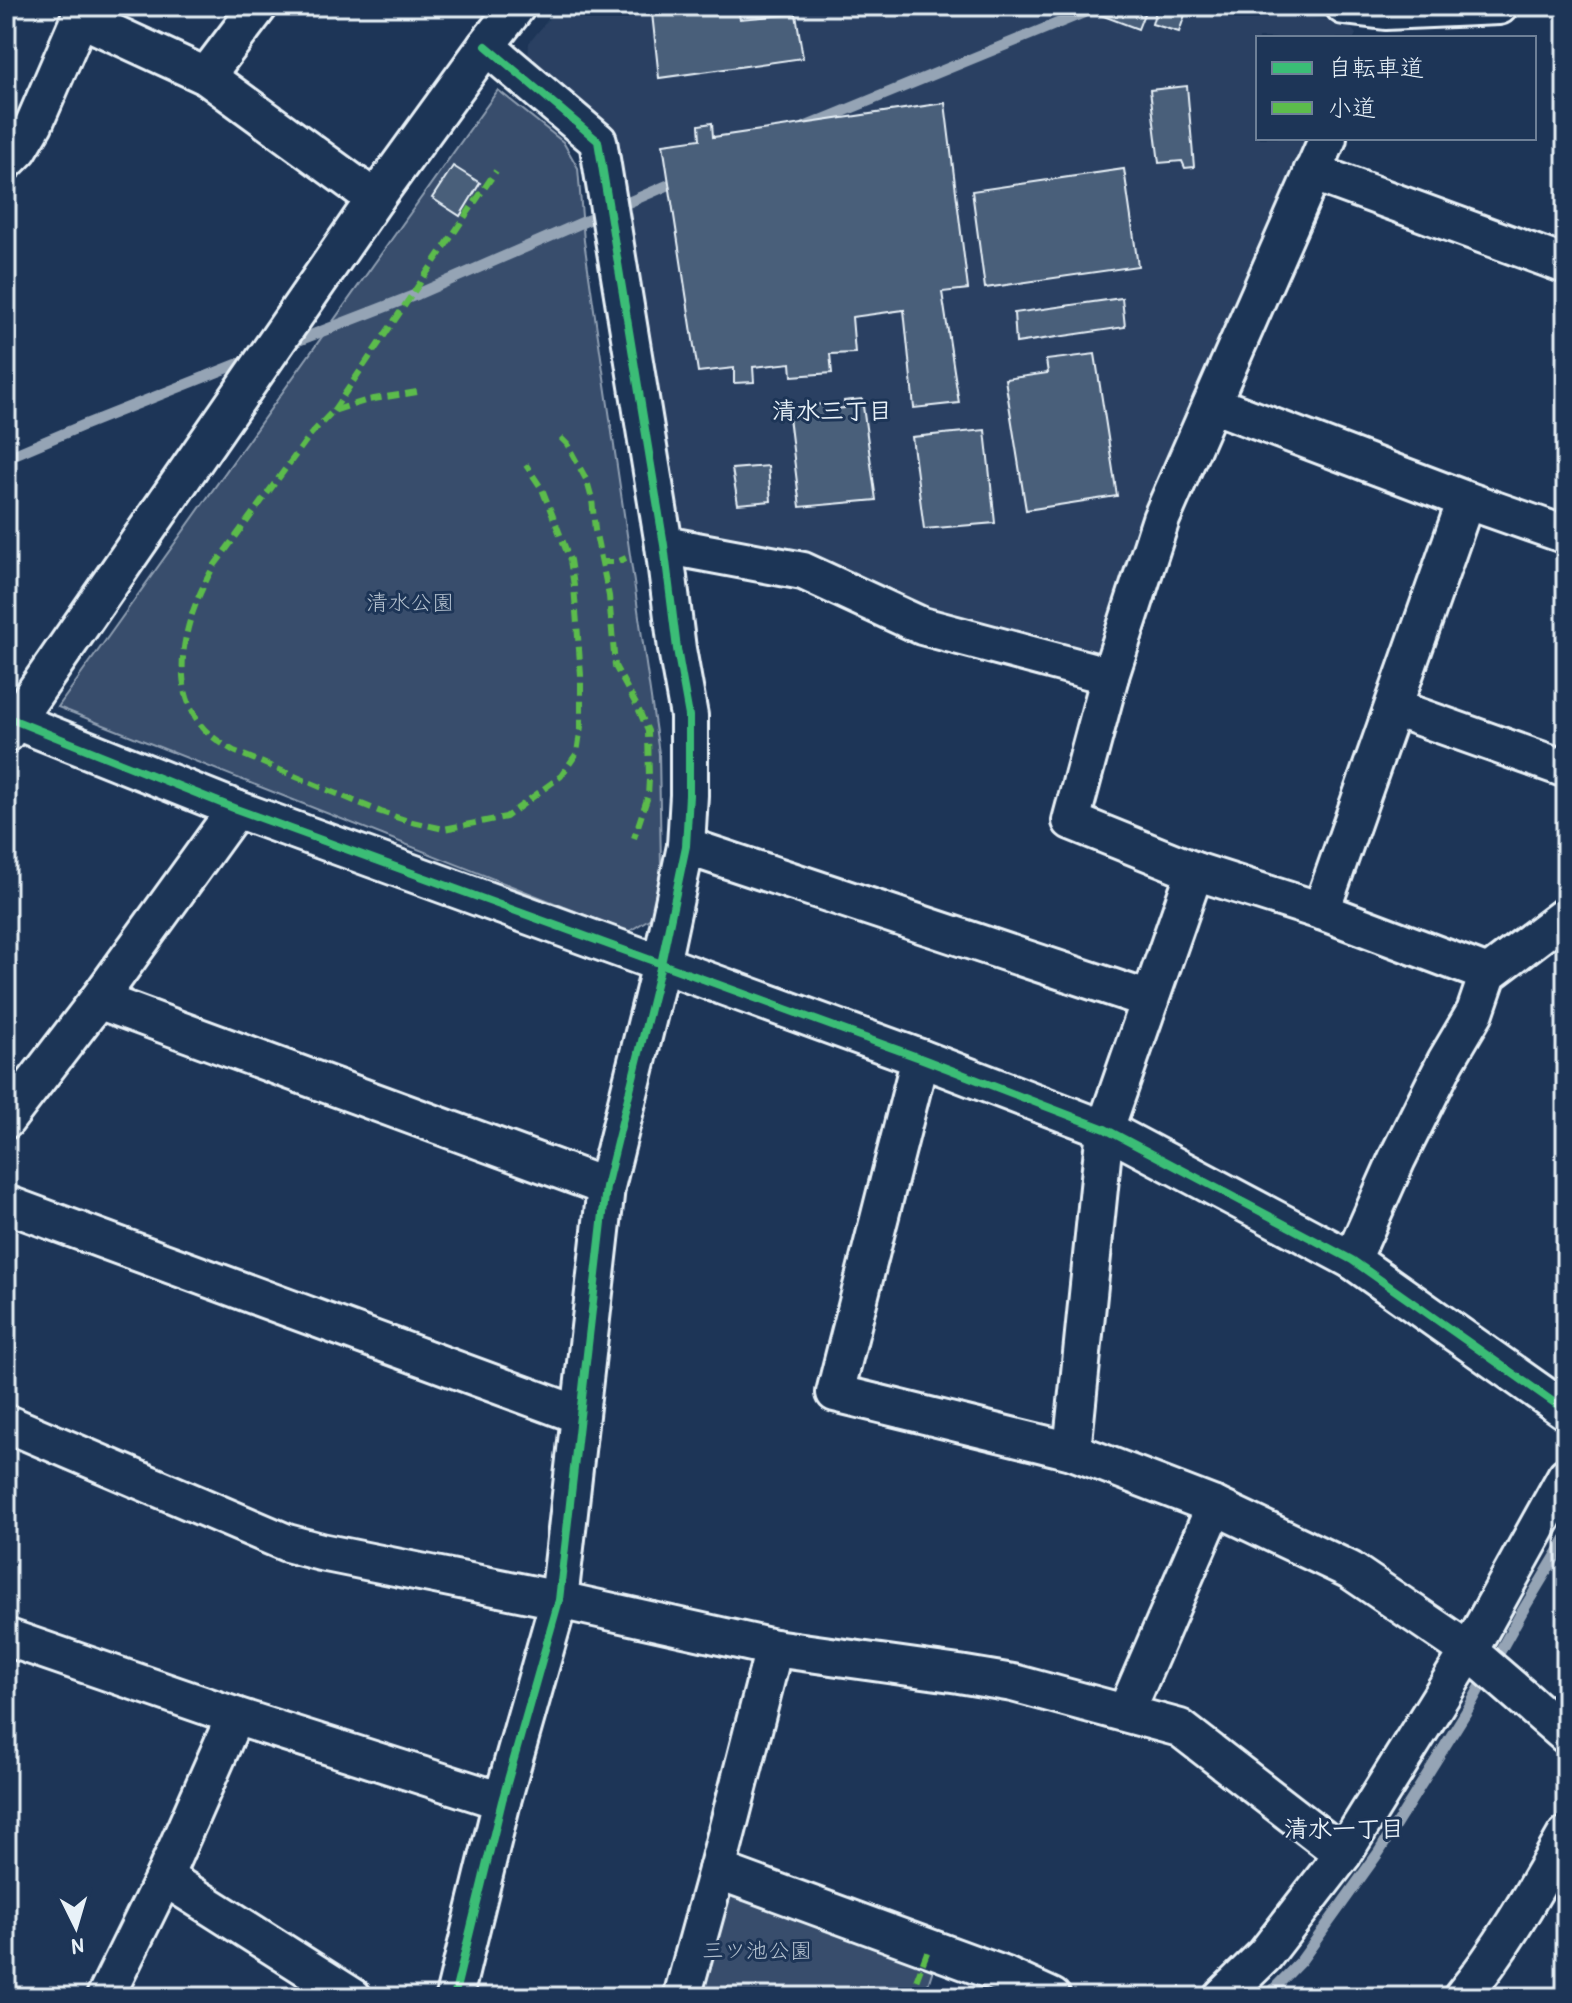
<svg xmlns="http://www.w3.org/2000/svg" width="1572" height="2003" viewBox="0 0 1572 2003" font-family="'Patrick Hand','Klee One',sans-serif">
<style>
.built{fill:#2a4162}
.green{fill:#374d6c;stroke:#909fb2;stroke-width:2}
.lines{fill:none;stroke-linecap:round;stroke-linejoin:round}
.stream{stroke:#95a4b5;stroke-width:11}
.building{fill:#495e7a;stroke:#e8f1f8;stroke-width:2}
.minor-casing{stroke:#e8f1f8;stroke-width:42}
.minor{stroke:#1d3557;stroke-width:36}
.quiet{stroke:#5cbc4b;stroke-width:6;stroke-dasharray:12 6;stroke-linecap:butt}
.cycleway-casing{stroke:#1d3557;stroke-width:13}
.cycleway{stroke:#3abd76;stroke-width:8}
.labels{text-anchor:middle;stroke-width:6;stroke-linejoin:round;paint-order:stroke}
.park-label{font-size:22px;fill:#b3c0ce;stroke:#1d3557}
.neighbourhood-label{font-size:24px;font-weight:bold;fill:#e8f1f8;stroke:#1d3557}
</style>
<rect width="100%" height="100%" fill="#1d3557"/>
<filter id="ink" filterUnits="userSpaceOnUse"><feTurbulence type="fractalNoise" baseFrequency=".0125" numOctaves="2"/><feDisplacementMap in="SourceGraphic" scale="16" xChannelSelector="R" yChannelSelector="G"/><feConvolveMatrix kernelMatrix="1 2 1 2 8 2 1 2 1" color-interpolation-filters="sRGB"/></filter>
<g filter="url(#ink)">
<polygon class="built" points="559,6 1262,6 1266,14 1345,21 1356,34 1354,38 1258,38 1258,138 1308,138 1291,171 1240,296 1107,646 1089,659 907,602 804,552 685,530 677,527 673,518 616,131 528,66 529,43"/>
<g class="green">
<polygon points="498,90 563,142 578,168 584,241 659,753 661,867 654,916 628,932 58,707"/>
<polygon points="737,1892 934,1966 924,1997 696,1997 720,1902"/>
</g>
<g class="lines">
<g class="stream">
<polyline points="805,127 1100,6"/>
<polyline points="289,344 418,294 682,179"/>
<polyline points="6,458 84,425 250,359"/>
<polyline points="1266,1997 1301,1961 1379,1852 1468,1709 1522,1612 1566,1539"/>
</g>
</g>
<g class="building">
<polygon points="705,6 737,6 740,19 796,14 803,58 659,78 652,13"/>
<polygon points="1077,6 1147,6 1138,29"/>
<polygon points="1157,6 1188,6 1179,32 1152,24"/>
<polygon points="1187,86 1194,167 1185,168 1182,161 1159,163 1150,90"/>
<polygon points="945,103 968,289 942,292 959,403 914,408 904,310 852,317 855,353 830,354 832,373 792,376 791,363 753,367 754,382 734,383 734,368 698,372 663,144 700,139 699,125 712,123 713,137"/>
<polygon points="453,166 480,183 460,216 432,198"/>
<polygon points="1124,169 1138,266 985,288 972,191"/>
<polygon points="1122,298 1125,327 1016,343 1014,313"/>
<polygon points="1095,354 1117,496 1026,510 1005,379 1048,373 1046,360"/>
<polygon points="862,399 876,500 800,507 789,417 808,414 807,406 824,404 824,410 844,408 844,401"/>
<polygon points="985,430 995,523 924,529 912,437"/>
<polygon points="768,466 771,501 738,504 732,469"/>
</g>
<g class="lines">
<g class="minor-casing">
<g id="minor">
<polyline points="1344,6 1385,11 1499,6"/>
<polyline points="80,18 206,76 375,199"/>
<polyline points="206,76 259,6"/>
<polyline points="1328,138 1161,519 1110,676 1071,821 1195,871 1321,911 1488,974"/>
<polyline points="6,162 19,149 34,124 85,6"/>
<polyline points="1312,172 1566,265"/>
<polyline points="1212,404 1466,500 1566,535"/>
<polyline points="664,545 803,571 922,626 1110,676"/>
<polyline points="1394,708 1566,769"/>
<polyline points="6,717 236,809 920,1058 1105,1129 1352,1260 1566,1411"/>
<polyline points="6,734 375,199 486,46 517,6"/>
<polyline points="686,846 1150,1000"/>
<polyline points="1321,911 1466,500"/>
<polyline points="98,1000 606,1187"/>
<polyline points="920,1058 835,1393 1072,1451 1215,1506 1350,1570 1469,1651 1566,1735"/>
<polyline points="6,1120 98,1000 236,809"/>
<polyline points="6,1204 579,1415"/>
<polyline points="1352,1260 1397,1159 1446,1061 1475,1012 1488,974 1566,915"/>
<polyline points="6,1423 287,1543 321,1552 559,1600 774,1648 959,1674 1013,1683 1180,1728 1343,1854"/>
<polyline points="1072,1451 1105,1129 1195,871"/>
<polyline points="6,1637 235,1716 502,1801"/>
<polyline points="1126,1712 1215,1506"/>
<polyline points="717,1870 1006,1976 1052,1997"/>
<polyline points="164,1877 353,1997"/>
<polyline points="105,1997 164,1877 235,1716"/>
<polyline points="454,1997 502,1801 559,1600 606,1187 661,964 686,846 689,795 689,716 677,649 664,545 598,141 486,46"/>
<polyline points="682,1997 717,1870 774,1648"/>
<polyline points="1222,1997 1265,1955 1343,1854 1469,1651 1566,1476"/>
<path d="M1462,1997C1503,1947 1534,1891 1566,1835"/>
</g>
</g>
<use href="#minor" class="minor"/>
<g class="quiet">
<path d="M417,392L368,400L333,411L311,434L214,566C188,611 166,677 200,724C209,736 221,743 234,751L381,812L408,821L444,829L506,817L561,776L577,753L581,726V675L574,586L570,560L554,519L542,489L526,465"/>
<polyline points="333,411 496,171"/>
<polyline points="561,438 567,444 587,481 592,499 595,530 609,596 615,666 638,708 648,731 649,779 648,796 634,838"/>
<polyline points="601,562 617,562 626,558"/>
<polyline points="910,1997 929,1947"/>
</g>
<g class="cycleway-casing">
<g id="cycleway">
<polyline points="6,717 236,809 920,1058 1105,1129 1352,1260 1566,1411"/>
<polyline points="454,1997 502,1801 559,1600 606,1187 661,964 686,846 689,795 689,716 677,649 664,545 598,141 486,46"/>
</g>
</g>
<use href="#cycleway" class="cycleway"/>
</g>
</g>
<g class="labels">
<g class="park-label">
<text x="410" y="610">清水公園</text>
<text x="757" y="1958">三ツ池公園</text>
</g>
<g class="neighbourhood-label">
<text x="832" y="419">清水三丁目</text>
<text x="1344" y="1837">清水一丁目</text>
</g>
</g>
<rect width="1572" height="2003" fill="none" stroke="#1d3557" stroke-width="32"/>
<rect x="16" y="16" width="1540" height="1971" fill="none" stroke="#e8f1f8" stroke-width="3" filter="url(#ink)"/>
<rect x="1256" y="36" width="280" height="104" fill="#1d3557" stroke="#6e8097" stroke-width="2"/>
<rect x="1272" y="62" width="40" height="12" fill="#3abd76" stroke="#6e8097" stroke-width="2"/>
<text x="1328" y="76" font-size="24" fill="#e8f1f8">自転車道</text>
<rect x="1272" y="102" width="40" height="12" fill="#5cbc4b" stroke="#6e8097" stroke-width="2"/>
<text x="1328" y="116" font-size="24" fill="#e8f1f8">小道</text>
<g transform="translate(76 1927) rotate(175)" stroke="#1d3557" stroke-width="6" paint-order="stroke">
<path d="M0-6L14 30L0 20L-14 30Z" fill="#e8f1f8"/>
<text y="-12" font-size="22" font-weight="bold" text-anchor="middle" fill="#e8f1f8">N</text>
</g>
</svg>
